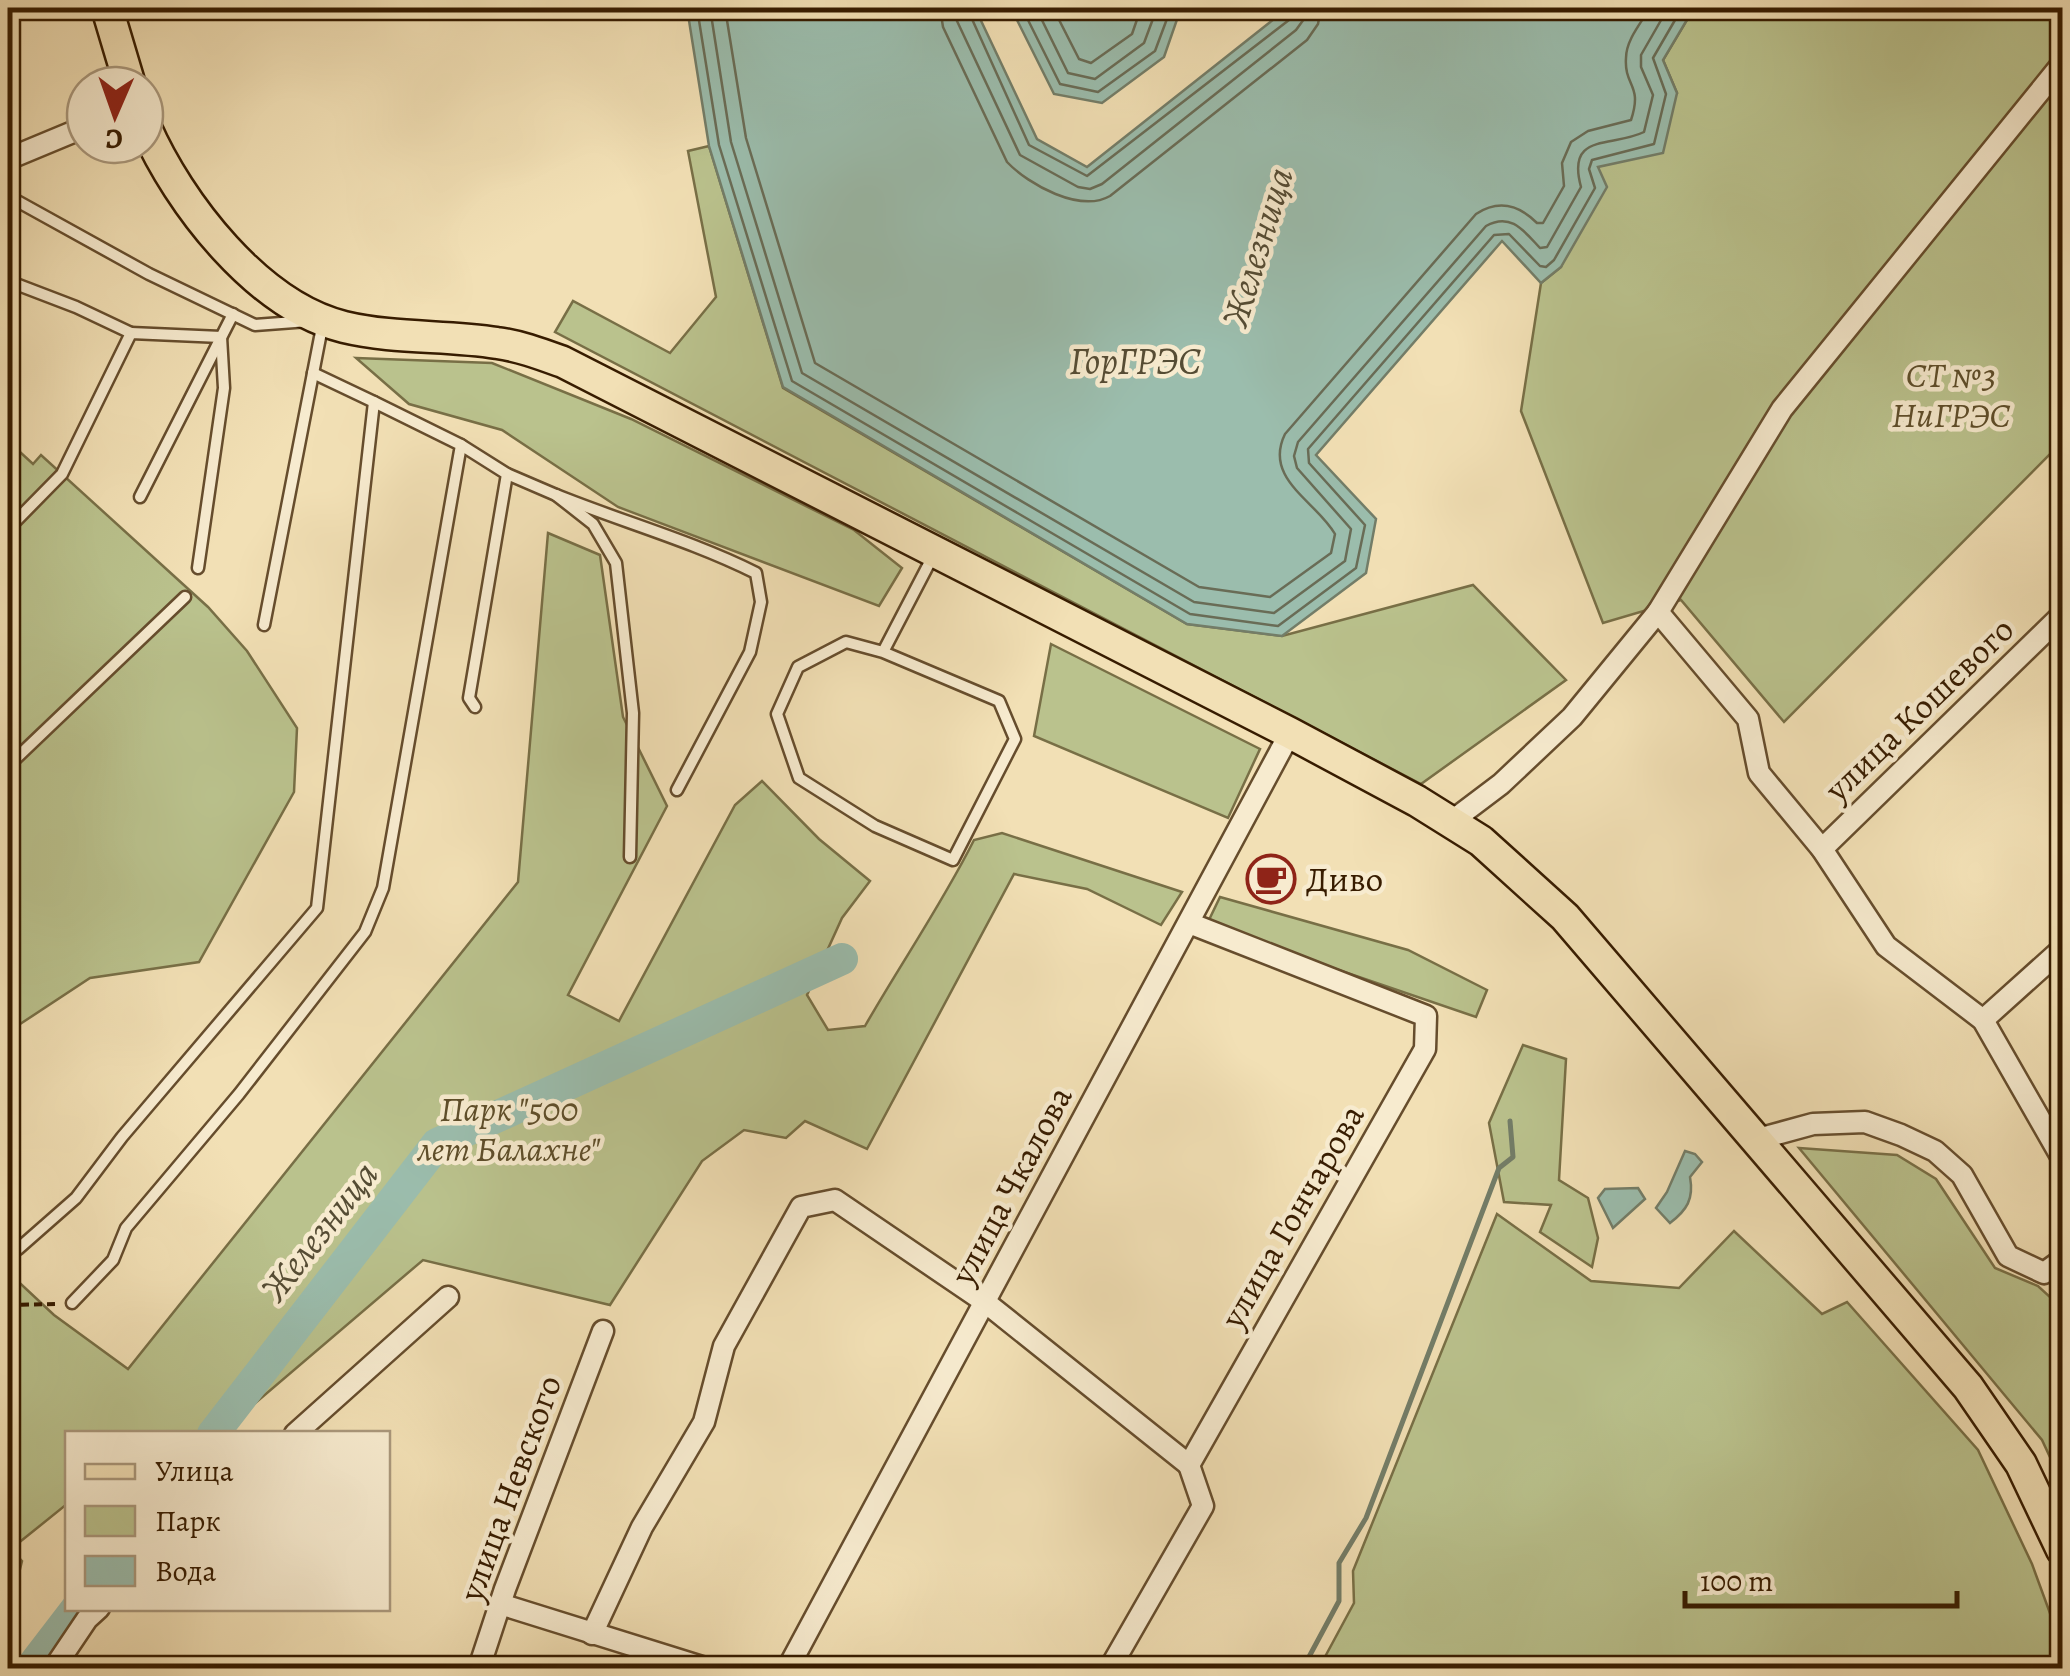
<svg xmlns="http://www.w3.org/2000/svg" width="2070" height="1676" viewBox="0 0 2070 1676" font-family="Alegreya,serif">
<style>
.green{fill:#bac28d;stroke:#786f46;stroke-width:2.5}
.water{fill:#9bbdad;stroke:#737d68;stroke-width:2.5}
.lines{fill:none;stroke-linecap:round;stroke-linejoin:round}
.shore{stroke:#696c56;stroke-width:2.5}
.stream{stroke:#737d68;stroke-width:5}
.river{stroke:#9bbdad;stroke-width:32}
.lane-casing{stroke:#664d2d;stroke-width:15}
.street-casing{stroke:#664d2d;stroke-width:25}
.primary-casing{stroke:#371c00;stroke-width:35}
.path{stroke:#371c00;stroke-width:4;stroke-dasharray:8 5;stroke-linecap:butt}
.lane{stroke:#f7ebcf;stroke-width:10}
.street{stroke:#f7ebcf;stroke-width:20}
.primary{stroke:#f2e0b5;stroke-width:30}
.labels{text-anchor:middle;stroke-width:9;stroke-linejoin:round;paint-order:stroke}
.park-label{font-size:35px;font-style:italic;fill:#5e4e2a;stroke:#f7ebcf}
.street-label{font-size:35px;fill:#371c00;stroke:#f7ebcf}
.poi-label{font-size:35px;fill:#371c00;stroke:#f7ebcf;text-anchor:start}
.water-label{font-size:38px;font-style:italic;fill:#554c34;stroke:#f7ebcf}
</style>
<rect width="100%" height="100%" fill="#f2e0b5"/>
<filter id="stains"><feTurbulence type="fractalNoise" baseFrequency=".002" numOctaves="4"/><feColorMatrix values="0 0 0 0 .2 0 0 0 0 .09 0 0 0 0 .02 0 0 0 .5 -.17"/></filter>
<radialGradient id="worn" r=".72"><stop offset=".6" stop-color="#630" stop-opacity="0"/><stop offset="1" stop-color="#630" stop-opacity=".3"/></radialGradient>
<g class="green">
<polygon points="1694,8 2062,8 2062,442 1784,722 1681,600 1603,623 1521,411 1541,283 1561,267 1598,166 1677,93 1663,60"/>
<polygon points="709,146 783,388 1187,624 1282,636 1473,585 1566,680 1421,784 555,332 573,301 670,353 716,297 688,151"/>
<polygon points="356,358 492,363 631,419 854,530 902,568 879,606 618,507 502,430 409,404"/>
<polygon points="8,441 33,464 41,455 208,607 247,651 297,728 294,792 199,962 90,978 8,1032"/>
<path d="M548,533L600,555L623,717L667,806L568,995L619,1021L735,805L762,781L819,839L870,881L842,918L807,995L828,1030L865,1026C901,963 942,904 974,840L1002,833L1182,892L1161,925L1087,889L1014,874L867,1149L805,1121L786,1138L744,1130L702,1161L610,1305L423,1260L220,1433L68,1434L67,1504L11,1549L22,1561L8,1617V1272L54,1315L128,1369L518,882Z"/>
<polygon points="1051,644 1260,749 1228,818 1034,736"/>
<polygon points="1220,897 1408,950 1487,990 1476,1017 1280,950 1208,922"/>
<polygon points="1523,1045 1566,1059 1559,1180 1588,1198 1598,1238 1592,1267 1540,1232 1551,1205 1504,1202 1489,1123"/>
<polygon points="1799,1148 1897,1155 1936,1179 1995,1268 2038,1286 2062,1308 2062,1483 2042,1440"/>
<polygon points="1497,1214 1591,1281 1679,1288 1734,1231 1822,1314 1847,1302 1978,1450 2032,1564 2062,1646 2062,1668 1319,1668 1354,1603 1353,1571"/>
</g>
<g class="water">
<polygon points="687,8 975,8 1037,139 1087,167 1288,8 1694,8 1663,60 1677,93 1663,153 1598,167 1607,187 1561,267 1541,283 1502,241 1316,455 1376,519 1366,573 1282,636 1187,624 783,387 709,146"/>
<polygon points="1011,8 1181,8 1164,57 1102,103 1054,94"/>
<path d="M1685,1151L1695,1154L1702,1162L1690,1177C1694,1199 1687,1210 1670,1223L1656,1208L1667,1192Z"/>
<polygon points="1638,1188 1645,1199 1613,1228 1598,1198 1605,1189"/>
</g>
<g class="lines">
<g class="shore">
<polyline points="697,8 719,145 792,381 1190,614 1278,626 1356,568 1365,525 1309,463 1308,449 1494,235 1509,234 1540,266 1546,267 1554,260 1595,188 1589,169 1592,160 1654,144 1666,94 1653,58 1682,8"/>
<path d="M710,8L731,142L802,373L1194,602L1274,613L1345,561L1351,529L1297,468L1294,456L1298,442L1486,226C1511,212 1524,231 1540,248L1547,247L1581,187C1566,132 1611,148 1644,132L1653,95L1641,67V55L1668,8"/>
<path d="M725,8L746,138L815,363L1199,587L1270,597L1331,553L1335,534C1316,501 1263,479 1285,434L1476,214C1499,199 1519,205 1537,223H1543L1564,186L1562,163L1571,142L1588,131L1631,120C1643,84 1624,87 1626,58C1626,40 1641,23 1650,8"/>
<path d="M940,8L943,27L1007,162C1029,185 1080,213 1110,196L1307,40L1318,24L1321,8"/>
<polyline points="955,8 957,21 1020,155 1078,187 1090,189 1102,184 1296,30 1304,19 1306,8"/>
<polyline points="967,8 1029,145 1087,176 1289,20 1293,8"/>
<polyline points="1022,8 1060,84 1098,92 1155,51 1171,8"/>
<polyline points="1036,8 1068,73 1095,79 1144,43 1157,8"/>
<polyline points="1053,8 1079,59 1091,63 1132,34 1141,8"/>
</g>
<polyline class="stream" points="1303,1668 1339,1601 1339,1563 1366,1518 1499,1168 1513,1157 1510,1121"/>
<g class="river">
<polyline points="213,1434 437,1144 842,959"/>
<polyline points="31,1668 77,1608"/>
</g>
<g class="lane-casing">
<g id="lane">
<polyline points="8,196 149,274 255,325 308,321"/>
<polyline points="8,281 76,307 131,333"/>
<polyline points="461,445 507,474 469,698 475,707"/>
<polyline points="507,474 556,495 593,524 616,563 633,713 630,857"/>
<path d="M556,495C623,522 692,541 756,573L761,602L750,652L677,790"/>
<polyline points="140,497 233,314"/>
<polyline points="8,529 62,474 131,333 221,337 224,388 198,568"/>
<polyline points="264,625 323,322"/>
<polyline points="883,652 999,701 1015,739 953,860 875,826 799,778 777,714 798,667 846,642 883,652 933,556"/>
<polyline points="8,766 185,597"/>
<polyline points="18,1249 76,1198 122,1137 317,908 374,402 313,373"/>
<polyline points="72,1303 113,1260 126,1228 239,1094 365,932 383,888 461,445 374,402"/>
</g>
</g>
<g class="street-casing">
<g id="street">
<polyline points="8,159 85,127"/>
<polyline points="1658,612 1782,409 2062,64"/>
<polyline points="1452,821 1501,784 1572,717 1658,612 1748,719 1759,773 1822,849 1886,946 1983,1020 2062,1158"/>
<polyline points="1822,849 2062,615"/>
<polyline points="1983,1020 2062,949"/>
<polyline points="1758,1139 1813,1124 1865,1122 1901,1135 1935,1151 1962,1175 2008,1256 2044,1273 2062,1260"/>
<polyline points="295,1434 448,1297"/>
<polyline points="500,1604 705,1668"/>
<polyline points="592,1634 642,1527 704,1422 724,1346 801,1207 835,1200 985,1302 1189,1465"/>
<polyline points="54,1668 87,1619 99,1608"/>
<polyline points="479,1668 505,1589 603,1331"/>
<polyline points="788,1668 1290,733"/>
<polyline points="1110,1668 1203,1506 1189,1465 1425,1049 1426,1016 1189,923"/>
</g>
</g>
<g class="primary-casing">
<g id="primary">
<polyline points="107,8 130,85"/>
<path d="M145,126C179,204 258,306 344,327C394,339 446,335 497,343C520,346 541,354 563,362L1290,733L1417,801L1481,841L1565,917L1968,1387L2021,1464L2062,1550"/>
</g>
</g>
<g class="path">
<polyline points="8,1293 15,1263"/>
<polyline points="8,1305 58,1304"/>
</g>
<use href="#lane" class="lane"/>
<use href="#street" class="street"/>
<use href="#primary" class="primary"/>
</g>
<defs>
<g id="cafe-ring" transform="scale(2.5)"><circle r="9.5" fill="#f7ebcf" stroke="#8f2418" stroke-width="1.5"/><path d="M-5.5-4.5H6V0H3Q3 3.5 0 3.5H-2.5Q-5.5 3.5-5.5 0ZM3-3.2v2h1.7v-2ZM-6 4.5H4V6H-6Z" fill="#8f2418"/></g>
</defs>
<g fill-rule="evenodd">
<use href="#cafe-ring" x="1271" y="879"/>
</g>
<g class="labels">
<g class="park-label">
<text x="1951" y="387">СТ №3<tspan x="1951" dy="40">НиГРЭС</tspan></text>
<text x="509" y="1121">Парк "500<tspan x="509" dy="40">лет Балахне"</tspan></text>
</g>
<g class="street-label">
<text transform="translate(1919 709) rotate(-44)" y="12">улица Кошевого</text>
<text transform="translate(1011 1185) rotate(-62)" y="12">улица Чкалова</text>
<text transform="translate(1292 1216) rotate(-60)" y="12">улица Гончарова</text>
<text transform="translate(510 1488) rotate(-70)" y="12">улица Невского</text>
</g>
<g class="poi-label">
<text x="1306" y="891">Диво</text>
</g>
<g class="water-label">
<text transform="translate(1257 247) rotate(-73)" y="13">Железница</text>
<text x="1135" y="374">ГорГРЭС</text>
<text transform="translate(319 1231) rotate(-52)" y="13">Железница</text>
</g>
</g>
<rect width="2070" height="1676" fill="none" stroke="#f2e0b5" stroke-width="40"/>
<rect x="10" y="10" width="2050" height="1656" fill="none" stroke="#371c00" stroke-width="5"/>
<rect x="20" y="20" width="2030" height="1636" fill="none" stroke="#371c00" stroke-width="2.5"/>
<rect x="65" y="1431" width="325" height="180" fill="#f7ebcf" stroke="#aa987c" stroke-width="2.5"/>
<rect x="85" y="1464" width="50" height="15" fill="#f2e0b5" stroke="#aa987c" stroke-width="2.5"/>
<text x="155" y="1481" font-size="30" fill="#371c00">Улица</text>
<rect x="85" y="1506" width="50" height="30" fill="#bac28d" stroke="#aa987c" stroke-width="2.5"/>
<text x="155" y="1531" font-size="30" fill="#371c00">Парк</text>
<rect x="85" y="1556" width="50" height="30" fill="#9bbdad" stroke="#aa987c" stroke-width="2.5"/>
<text x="155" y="1581" font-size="30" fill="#371c00">Вода</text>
<g transform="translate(115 115) rotate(182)"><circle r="48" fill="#f7ebcf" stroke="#aa987c" stroke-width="2.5"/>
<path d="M0-8L18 38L0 25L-18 38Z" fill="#8f2418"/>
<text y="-15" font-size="28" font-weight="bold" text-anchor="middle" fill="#371c00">С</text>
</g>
<path d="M1685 1591v15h272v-15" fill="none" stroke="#371c00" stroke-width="5"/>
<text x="1700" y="1591" font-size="30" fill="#371c00" stroke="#f7ebcf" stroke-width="8" paint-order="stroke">100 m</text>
<rect width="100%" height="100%" filter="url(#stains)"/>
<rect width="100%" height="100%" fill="url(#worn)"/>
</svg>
